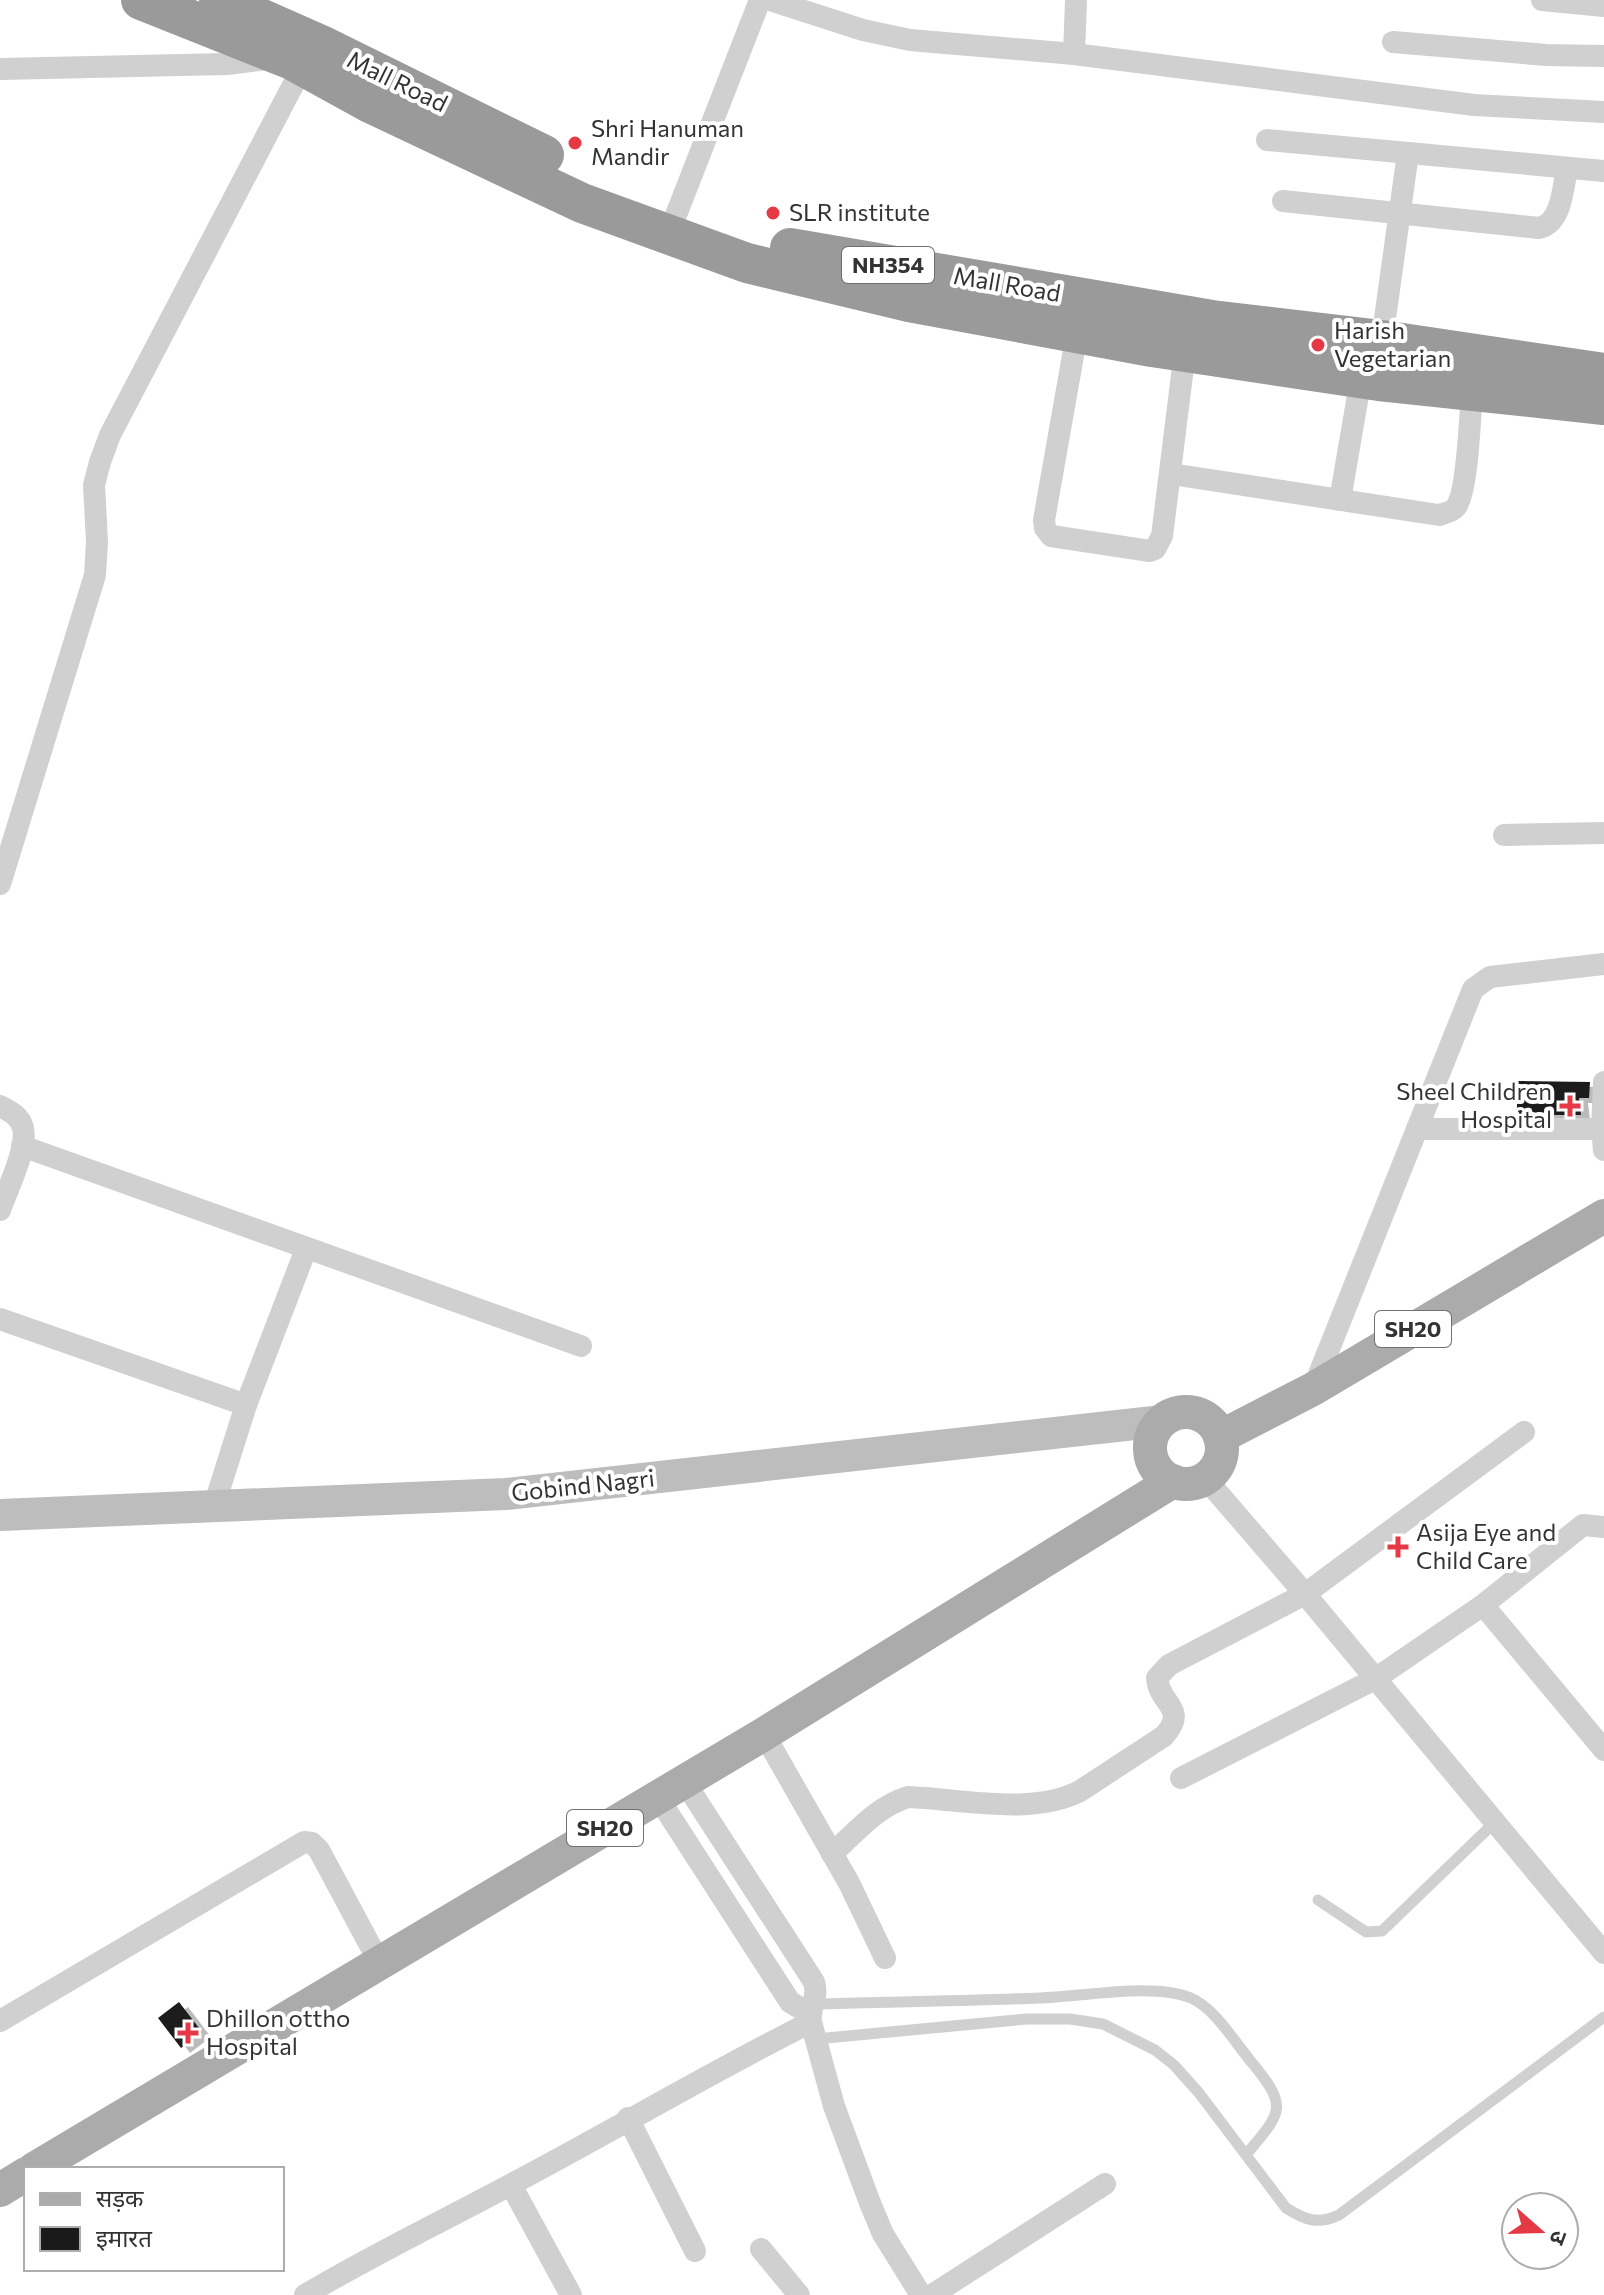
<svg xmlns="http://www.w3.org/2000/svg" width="1604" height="2295" viewBox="0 0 1604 2295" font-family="Commissioner,'Noto Sans Devanagari',sans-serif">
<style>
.building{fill:#1a1a1a;filter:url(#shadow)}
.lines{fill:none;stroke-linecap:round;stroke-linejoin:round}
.lane{stroke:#d0d0d0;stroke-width:11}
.street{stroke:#d0d0d0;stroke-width:22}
.secondary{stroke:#bdbdbd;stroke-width:32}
.primary{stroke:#ababab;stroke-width:34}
.highway{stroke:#9a9a9a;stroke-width:40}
.poi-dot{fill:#e63946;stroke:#fff;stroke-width:3}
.labels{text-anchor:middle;stroke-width:8;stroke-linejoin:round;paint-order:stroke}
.shield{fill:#fff;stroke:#707070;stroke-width:2}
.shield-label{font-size:22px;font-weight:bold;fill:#333}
.street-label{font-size:24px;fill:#333;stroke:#fff}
.poi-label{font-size:24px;fill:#333;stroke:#fff;text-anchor:start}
</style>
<defs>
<filter id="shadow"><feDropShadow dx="9" dy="5" stdDeviation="0" flood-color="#0004"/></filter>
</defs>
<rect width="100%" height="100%" fill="#fff"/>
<g class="building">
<polygon points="1517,1081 1590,1082 1589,1098 1579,1098 1581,1115 1517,1115"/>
<polygon points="179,2002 202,2032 181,2048 158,2018"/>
</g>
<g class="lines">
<g class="lane">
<polyline points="1318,1900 1366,1932 1382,1931 1495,1822"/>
<path d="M815,2004C890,2002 965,2001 1040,1998C1081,1997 1153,1982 1191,1998C1216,2009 1235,2043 1253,2064C1290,2109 1280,2113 1246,2155"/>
<path d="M816,2039L1027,2019H1070L1103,2024L1155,2050L1174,2065L1199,2093L1286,2208C1305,2220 1318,2225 1339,2215L1604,2017"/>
</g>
<g class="street">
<polyline points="770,0 863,30 910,40 1074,54 1474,105 1604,112"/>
<polyline points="1542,0 1604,6"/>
<polyline points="1393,42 1546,55 1604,56"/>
<polyline points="1074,54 1076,0"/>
<polyline points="0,69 227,64 274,58"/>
<polyline points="1267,140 1604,171"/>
<path d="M1283,201L1539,228C1562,223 1563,187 1567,168"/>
<polyline points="676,215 760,0"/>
<polyline points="1077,333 1044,520 1045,528 1051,536 1150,551 1155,549 1162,536 1185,351"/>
<polyline points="1382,340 1408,153"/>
<path d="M1171,474L1439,515C1445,513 1452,512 1456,507C1468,491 1470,414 1472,391"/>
<polyline points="1340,500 1361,378"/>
<polyline points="1504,835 1604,833"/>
<polyline points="0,884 95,575 97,542 94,485 100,462 110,435 303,66"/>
<polyline points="1604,1082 1602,1129 1604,1150"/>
<path d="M0,1106C10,1111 20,1116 23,1128C28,1148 7,1190 0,1210"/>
<polyline points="1417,1129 1602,1129"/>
<polyline points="22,1146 581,1346"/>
<polyline points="0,1319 246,1405"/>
<polyline points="1313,1389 1473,989 1490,977 1604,964"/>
<polyline points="1205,1478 1305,1594 1604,1953"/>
<polyline points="214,1506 246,1405 306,1249"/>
<polyline points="1483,1605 1604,1750"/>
<polyline points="764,1734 849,1883 885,1958"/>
<polyline points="1181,1778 1375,1679 1483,1605 1583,1525 1604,1527"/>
<path d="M684,1781L814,1982C819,1997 809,2008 811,2022L834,2106L870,2203L883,2234L921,2295"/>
<polyline points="657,1796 790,2002 810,2014"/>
<path d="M832,1854C856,1832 876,1807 908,1797C961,1799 1032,1816 1080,1791L1164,1736C1189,1708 1159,1705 1157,1678L1169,1665L1305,1594L1524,1432"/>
<polyline points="0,2021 304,1842 312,1843 319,1850 379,1962"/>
<polyline points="628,2118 695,2251"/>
<polyline points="511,2185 571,2295"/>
<polyline points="761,2249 799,2295"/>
<path d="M305,2295C372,2255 441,2222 510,2185C611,2132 709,2073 811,2022"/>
<polyline points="932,2295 1105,2184"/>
</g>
<polyline class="secondary" points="0,1515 506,1494 1162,1421"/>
<g class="primary">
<circle cx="1186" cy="1448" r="36"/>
<polyline points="1220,1437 1313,1389 1604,1216"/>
<polyline points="34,2169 764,1734 1173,1481"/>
<polyline points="0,2190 26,2174"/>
</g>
<g class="highway">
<polyline points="141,0 292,60 370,103 582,203 747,263 909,302 1152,347 1379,381 1604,405"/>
<polyline points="219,0 321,45 544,155"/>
<polyline points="790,248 1212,320 1382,340 1604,373"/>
</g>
</g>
<g class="poi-dot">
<circle cx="575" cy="143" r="8"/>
<circle cx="773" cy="213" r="8"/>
<circle cx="1318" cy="345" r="8"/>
<path d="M1566 1094h8v8h8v8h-8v8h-8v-8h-8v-8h8z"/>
<path d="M1394 1535h8v8h8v8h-8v8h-8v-8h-8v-8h8z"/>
<path d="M184 2021h8v8h8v8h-8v8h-8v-8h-8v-8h8z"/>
</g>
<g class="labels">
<g class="shield">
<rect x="842" y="247" width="92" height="36" rx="6"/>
<rect x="1375" y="1311" width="76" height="36" rx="6"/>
<rect x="567" y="1810" width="76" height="36" rx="6"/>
</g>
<g class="shield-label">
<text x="888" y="273">NH354</text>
<text x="1413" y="1337">SH20</text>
<text x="605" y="1836">SH20</text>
</g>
<g class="street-label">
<text transform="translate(397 82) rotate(26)" y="8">Mall Road</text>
<text transform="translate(1007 285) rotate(10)" y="8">Mall Road</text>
<text transform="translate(583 1486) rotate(-6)" y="8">Gobind Nagri</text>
</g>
<g class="poi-label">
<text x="591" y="137">Shri Hanuman<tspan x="591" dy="28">Mandir</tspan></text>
<text x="789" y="221">SLR institute</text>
<text x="1334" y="339">Harish<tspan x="1334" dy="28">Vegetarian</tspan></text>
<text x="1552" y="1100" text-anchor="end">Sheel Children<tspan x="1552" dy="28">Hospital</tspan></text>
<text x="1416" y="1541">Asija Eye and<tspan x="1416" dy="28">Child Care</tspan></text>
<text x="206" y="2027">Dhillon ottho<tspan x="206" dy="28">Hospital</tspan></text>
</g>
</g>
<rect x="24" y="2167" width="260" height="104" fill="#ffffff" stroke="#adadad" stroke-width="2"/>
<rect x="40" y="2193" width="40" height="12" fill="#ababab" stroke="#adadad" stroke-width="2"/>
<text x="96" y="2207" font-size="24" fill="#333333">सड़क</text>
<rect x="40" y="2227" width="40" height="24" fill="#1a1a1a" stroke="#adadad" stroke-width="2"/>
<text x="96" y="2247" font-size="24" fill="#333333">इमारत</text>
<g transform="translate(1540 2231) rotate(110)"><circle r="38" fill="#ffffff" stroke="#adadad" stroke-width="2"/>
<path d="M0-6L14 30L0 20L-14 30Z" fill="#e63946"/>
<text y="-12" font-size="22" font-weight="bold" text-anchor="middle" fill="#333333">उ</text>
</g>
</svg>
